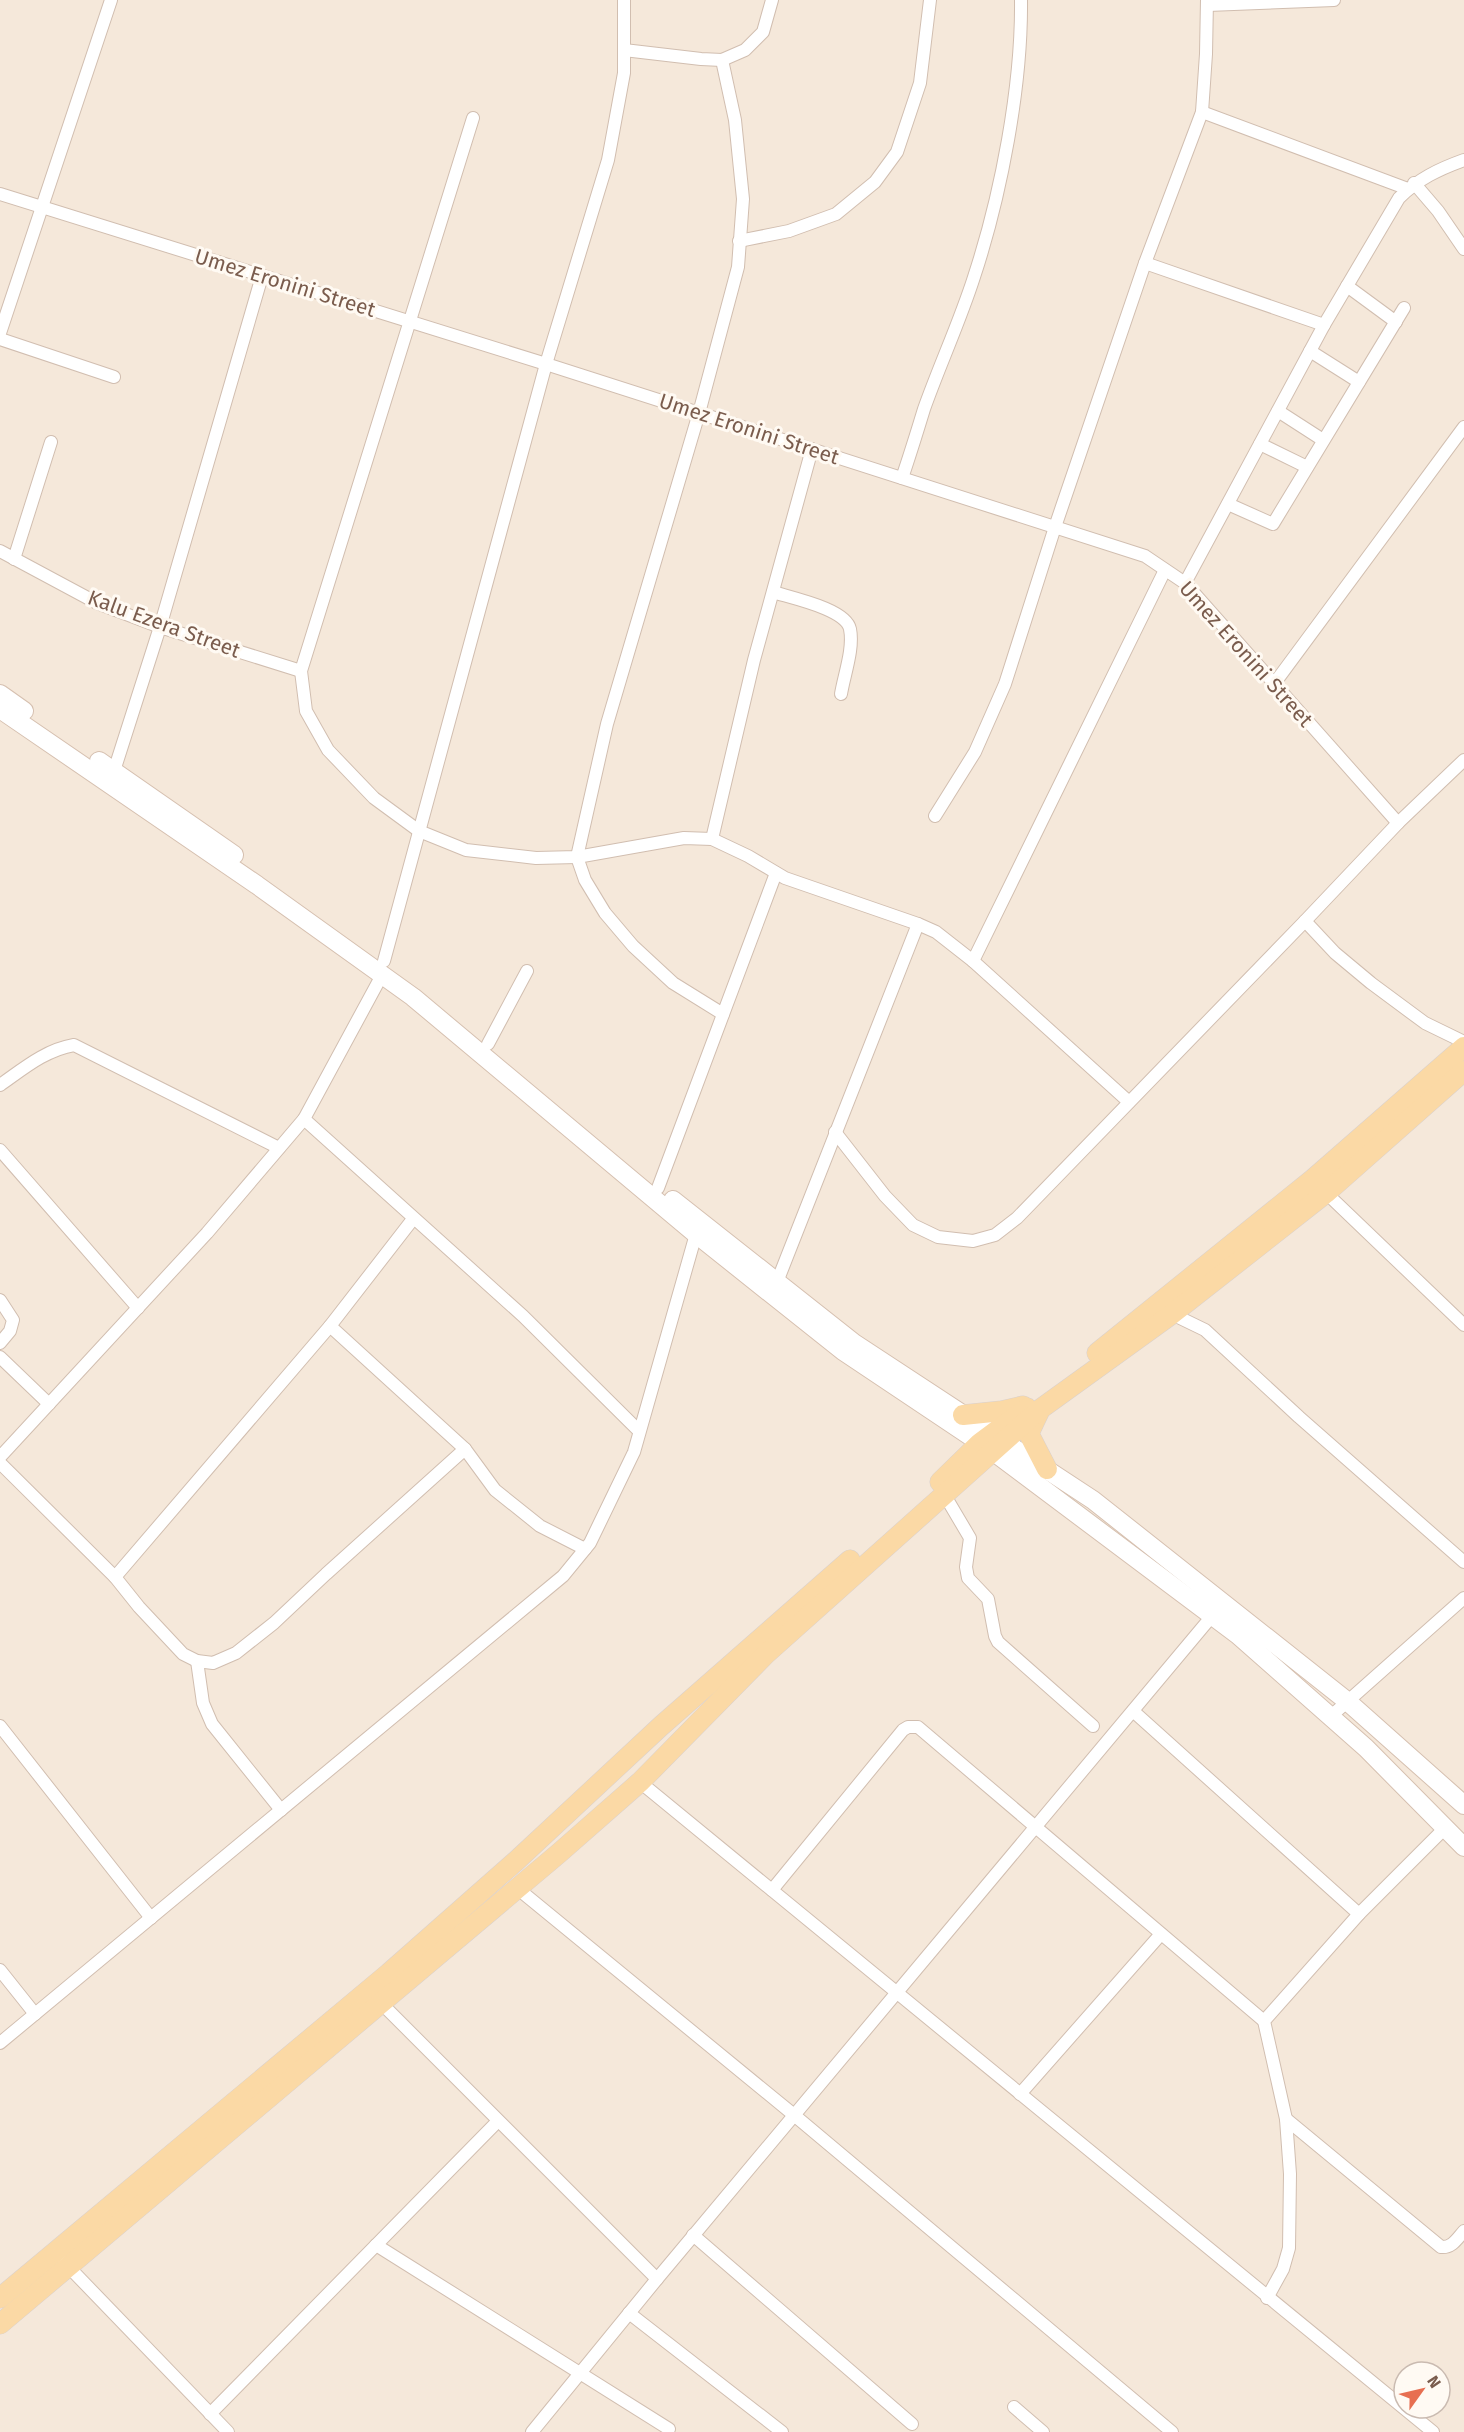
<svg xmlns="http://www.w3.org/2000/svg" width="1464" height="2432" viewBox="0 0 1464 2432" font-family="'Fira Sans',sans-serif">
<style>
.residential{fill:#f5e8da;fill-rule:evenodd}
.lines{fill:none;stroke-linecap:round;stroke-linejoin:round}
.street-casing{stroke:#d1beb0;stroke-width:14}
.secondary-casing{stroke:#d6c0b0;stroke-width:20}
.primary-casing{stroke:#dad1cd;stroke-width:21}
.street{stroke:#fff;stroke-width:12}
.secondary{stroke:#fff;stroke-width:18}
.primary{stroke:#fbd9a5;stroke-width:20}
.labels{text-anchor:middle;stroke-width:6;stroke-linejoin:round;paint-order:stroke}
.street-label{font-size:21px;fill:#7a5c4d;stroke:#fffaf3}
</style>
<rect width="100%" height="100%" fill="#fdf6ec"/>
<path class="residential" d="M0,0H1464V2432H0ZM1404,2372H1440V2408H1404Z"/>
<g class="lines">
<g class="street-casing">
<g id="street">
<polyline points="1208,5 1334,0"/>
<polyline points="624,50 701,59 722,60 745,50 763,32 772,0"/>
<polyline points="722,60 735,120 743,199 738,267 699,413 607,724 577,857 585,880 605,913 633,946 673,983 723,1014"/>
<polyline points="1202,112 1408,189"/>
<polyline points="473,118 301,671 306,711 328,750 374,798 419,831 466,850 536,858 577,857 684,838 712,839 748,856 785,878 918,924 936,932 973,961 1129,1102"/>
<polyline points="1414,183 1438,211 1464,249"/>
<polyline points="0,194 546,364 1145,556 1185,583 1398,823"/>
<polyline points="739,241 789,231 836,214 875,182 897,152 920,83 930,0"/>
<polyline points="1145,263 1324,325"/>
<polyline points="1347,286 1396,322"/>
<polyline points="0,333 111,0"/>
<polyline points="0,339 114,377"/>
<polyline points="1310,351 1359,382"/>
<polyline points="1278,411 1323,440"/>
<polyline points="1260,444 1307,467"/>
<path d="M902,478C910,455 917,432 924,409C940,364 960,321 974,277C1001,195 1022,86 1021,0"/>
<polyline points="1228,504 1273,524 1404,308"/>
<polyline points="0,551 97,603 160,627 301,671"/>
<polyline points="14,559 51,442"/>
<path d="M1185,583L1324,325L1399,198C1418,179 1439,169 1464,160"/>
<path d="M773,592C792,598 846,609 850,629C854,649 844,675 841,694"/>
<polyline points="1274,684 1464,427"/>
<polyline points="114,771 160,627 262,276"/>
<polyline points="935,816 975,752 1005,684 1055,527 1145,263 1202,112 1206,54 1207,0"/>
<polyline points="712,839 754,660 812,449"/>
<polyline points="1305,921 1335,953 1371,983 1425,1023 1464,1042"/>
<polyline points="384,961 546,364 608,160 624,73 624,0"/>
<polyline points="973,961 1165,570"/>
<polyline points="488,1044 527,971"/>
<path d="M0,1085C23,1069 45,1050 74,1045L279,1148"/>
<polyline points="304,1119 523,1316 639,1431"/>
<polyline points="835,1132 885,1196 913,1225 938,1237 973,1241 995,1235 1017,1218 1305,921 1398,823 1464,760"/>
<polyline points="0,1150 138,1308"/>
<polyline points="658,1188 776,873"/>
<polyline points="1322,1189 1464,1325"/>
<polyline points="777,1282 918,924"/>
<polyline points="0,1300 13,1320 10,1331 0,1343"/>
<polyline points="1172,1314 1205,1330 1299,1417 1464,1562"/>
<polyline points="330,1326 465,1449 495,1490 540,1526 585,1549"/>
<polyline points="0,1357 49,1404"/>
<polyline points="0,1457 207,1233 304,1119 382,975"/>
<polyline points="0,1463 115,1577 139,1607 183,1654 197,1661 213,1663 236,1653 274,1623 326,1574 465,1449"/>
<polyline points="944,1494 970,1538 966,1567 968,1578 988,1599 995,1636 998,1642 1093,1726"/>
<polyline points="115,1577 330,1326 413,1219"/>
<polyline points="197,1661 203,1703 212,1724 281,1810"/>
<polyline points="1133,1711 1359,1914"/>
<polyline points="1330,1717 1464,1598"/>
<polyline points="0,1726 151,1918"/>
<polyline points="640,1782 1433,2432"/>
<polyline points="517,1888 794,2115 1172,2432"/>
<polyline points="772,1890 903,1730 908,1727 918,1727 1264,2021"/>
<polyline points="0,1970 35,2014"/>
<polyline points="380,2002 657,2279"/>
<polyline points="0,2043 563,1576 590,1543 634,1452 696,1234"/>
<polyline points="1020,2094 1161,1934"/>
<path d="M1286,2119L1441,2247C1452,2248 1457,2239 1464,2231"/>
<polyline points="693,2235 912,2424"/>
<polyline points="376,2245 669,2429"/>
<polyline points="64,2262 228,2432"/>
<polyline points="1267,2298 1283,2269 1289,2248 1290,2174 1286,2119 1264,2021 1359,1914 1445,1828"/>
<polyline points="629,2313 782,2432"/>
<polyline points="1014,2407 1043,2432"/>
<polyline points="210,2414 498,2121"/>
<polyline points="532,2432 657,2279 1212,1616"/>
</g>
</g>
<g class="secondary-casing">
<g id="secondary">
<polyline points="0,694 24,711"/>
<polyline points="0,709 257,885 413,997 696,1234 843,1351 994,1452 1238,1635 1366,1748 1464,1847"/>
<polyline points="99,761 234,855"/>
<polyline points="673,1200 854,1343 1093,1500 1347,1701 1464,1805"/>
</g>
</g>
<g class="primary-casing">
<g id="primary">
<polyline points="1097,1353 1313,1179 1464,1047"/>
<polyline points="1039,1412 1030,1431 1030,1436 1047,1469"/>
<polyline points="963,1415 1002,1411 1023,1406"/>
<polyline points="940,1482 980,1443 1027,1408"/>
<polyline points="0,2298 389,1973 516,1861 661,1726 850,1560"/>
<polyline points="0,2324 558,1854 640,1782 766,1654 1039,1410 1172,1314 1326,1193 1464,1071"/>
</g>
</g>
<use href="#street" class="street"/>
<use href="#secondary" class="secondary"/>
<use href="#primary" class="primary"/>
</g>
<g class="labels">
<g class="street-label">
<text transform="translate(285 283) rotate(17)" y="7">Umez Eronini Street</text>
<text transform="translate(749 429) rotate(18)" y="7">Umez Eronini Street</text>
<text transform="translate(164 624) rotate(20)" y="7">Kalu Ezera Street</text>
<text transform="translate(1246 654) rotate(48)" y="7">Umez Eronini Street</text>
</g>
</g>
<g transform="translate(1422 2390) rotate(56)"><circle r="28" fill="#fffaf3" stroke="#cabbb1" stroke-width="1.5"/>
<path d="M0-4.5L10 22L0 15L-10 22Z" fill="#e76f51"/>
<text y="-9" font-size="16" font-weight="bold" text-anchor="middle" fill="#7a5c4d">N</text>
</g>
</svg>
